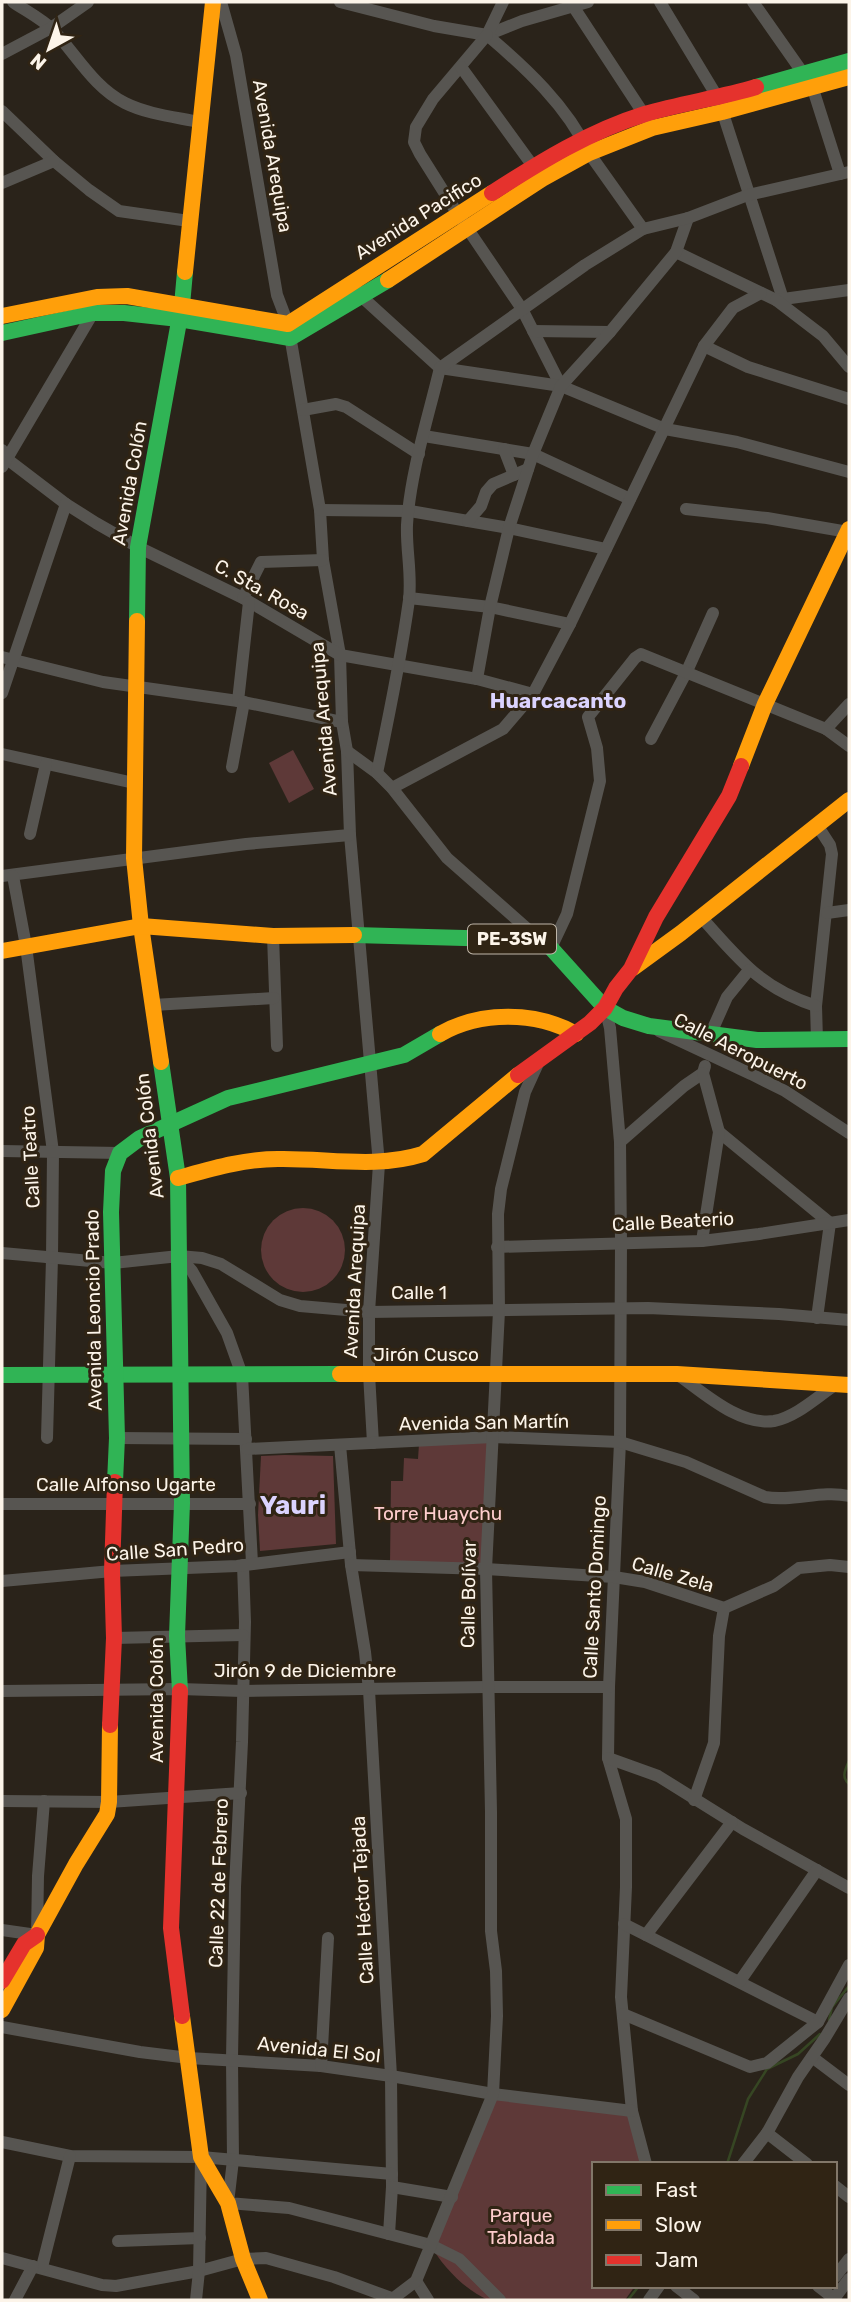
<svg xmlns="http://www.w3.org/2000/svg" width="851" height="2302" viewBox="0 0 851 2302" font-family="Rubik,sans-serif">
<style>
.green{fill:#5e3938}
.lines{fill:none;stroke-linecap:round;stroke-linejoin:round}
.stream{stroke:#364623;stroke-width:2.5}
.street{stroke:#575551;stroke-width:12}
.fast{stroke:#30b455;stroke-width:16}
.slow{stroke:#ff9f0a;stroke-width:16}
.jam{stroke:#e5322d;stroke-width:16}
.labels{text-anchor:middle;stroke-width:6;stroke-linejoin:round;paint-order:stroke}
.shield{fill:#302414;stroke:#bfb6a9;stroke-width:2}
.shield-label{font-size:18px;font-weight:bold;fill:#fcf4e9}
.street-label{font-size:19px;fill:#fcf4e9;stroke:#302414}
.park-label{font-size:19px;fill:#fecdcd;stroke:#302414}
.neighbourhood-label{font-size:21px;font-weight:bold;fill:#dbd3fe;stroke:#302414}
.district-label{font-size:26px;font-weight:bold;fill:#dbd3fe;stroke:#302414}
</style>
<rect width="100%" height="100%" fill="#2a231a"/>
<g class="green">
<polygon points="293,750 314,789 289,803 269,763"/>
<circle cx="303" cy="1250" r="42"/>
<polygon points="489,1440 484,1566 390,1564 391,1481 403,1481 404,1458 418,1459 419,1444"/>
<polygon points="284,1455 333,1456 336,1544 260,1551 258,1515 261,1456"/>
<path d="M496,2098L628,2116L641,2164H594V2286H635L625,2300H488C464,2289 443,2267 429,2243Z"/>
</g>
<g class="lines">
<g class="stream">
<path d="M849,1761C845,1770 841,1777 849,1784"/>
<polyline points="829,2020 832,2007 849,1986"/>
<polyline points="727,2164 748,2099 767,2069 798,2054 820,2034"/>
<polyline points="628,2300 639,2286"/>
</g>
<g class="street">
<path d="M13,2C26,11 42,19 53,30C76,54 94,88 125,103C147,114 175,117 199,122"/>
<polyline points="221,2 236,55 277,295 288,324 320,510 323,560 340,655 342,722 347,751 350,835 379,1164 369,1312 369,1374 373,1443"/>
<polyline points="340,2 434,26 487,35 522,21 588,2"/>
<path d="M503,2L487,35C526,68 567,106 589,153L643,229"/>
<polyline points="660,2 718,98 783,299"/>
<polyline points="753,2 812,86 840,174"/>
<polyline points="573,6 649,122"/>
<polyline points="487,35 433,99 416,127 414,142 420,154 459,216 522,309 561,386"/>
<polyline points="2,54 51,28 88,2"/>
<polyline points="461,67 538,173"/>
<polyline points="2,111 54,161 89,190 119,211 189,221"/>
<polyline points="2,183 54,161"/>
<polyline points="676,252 776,300 849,290"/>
<polyline points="351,283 362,297 440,368 561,386 665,429 737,442 849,472"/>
<polyline points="776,300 823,336 849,367"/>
<polyline points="533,331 610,332"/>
<polyline points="704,346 748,367 849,399"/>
<polyline points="303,410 336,404 346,407 419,454"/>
<polyline points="424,436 533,454 630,499"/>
<polyline points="504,449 514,475"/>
<polyline points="2,450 7,459 66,504 96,523 138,547 243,598 340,655 477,679 533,694"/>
<polyline points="2,467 93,313 95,307"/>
<polyline points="686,509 767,518 848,532"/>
<polyline points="320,510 410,511 509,528 606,549"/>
<polyline points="468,521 481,506 486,492 493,484 528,469"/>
<polyline points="243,598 261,562 323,560"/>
<polyline points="409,598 490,607 570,624"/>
<polyline points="2,657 103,682 238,701 342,722"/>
<polyline points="477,679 490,607 509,528 533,454 561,386 610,332 676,252 688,218"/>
<polyline points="2,693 66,504"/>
<polyline points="238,701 249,602"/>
<polyline points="826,729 849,704"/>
<polyline points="651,739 687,671 713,613"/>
<polyline points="347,751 377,773 392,788 447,858 540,940"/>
<polyline points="2,754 134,783"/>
<polyline points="232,767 244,702"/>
<path d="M377,773C389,716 401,658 409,600C412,574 406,550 407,525C410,474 428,418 440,368L585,265L643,229L688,218L748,195L849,172"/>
<polyline points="392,788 503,729 533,694 570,624 704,346 733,308 761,293"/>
<polyline points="817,825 830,845 832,854 816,1006 817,1040"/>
<polyline points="30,834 46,764"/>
<polyline points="2,876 246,844 350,835"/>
<polyline points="13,876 26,946 53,1152 52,1258 47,1438"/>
<polyline points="827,913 849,910"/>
<path d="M701,917C740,960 759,987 816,1006"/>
<polyline points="273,936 277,1046"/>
<polyline points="551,948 567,914 600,781 597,748 588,717 635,658 641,654 826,729 849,746"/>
<polyline points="153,1005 274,998"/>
<polyline points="605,1008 610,1028 620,1142 621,1243 620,1442 609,1687 608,1758 626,1819 626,1887 621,1997 632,2111 646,2164"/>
<polyline points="659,1031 751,1074 785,1091 849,1133"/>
<polyline points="711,1033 727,997 749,970"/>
<polyline points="719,1132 830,1223 817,1318"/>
<polyline points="620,1142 684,1086 703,1073 705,1066"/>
<polyline points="2,1151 120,1153"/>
<polyline points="702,1241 719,1132 703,1073"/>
<polyline points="497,1247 702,1241 759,1234 849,1220"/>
<polyline points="2,1253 113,1263 179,1256 202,1258 221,1264 280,1300 300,1306 369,1312 648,1308 779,1314 849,1320"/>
<polyline points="179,1256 192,1271 227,1333 242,1375 252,1563"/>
<path d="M677,1374C704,1393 739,1426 774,1421C796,1417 817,1397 835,1385"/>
<polyline points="117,1438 246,1439"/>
<polyline points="340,1445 351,1565 365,1652 369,1690 391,2076 392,2187 389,2234"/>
<path d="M247,1449L493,1437L620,1442L686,1462L765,1497C793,1502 821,1490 849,1496"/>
<polyline points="2,1504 250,1504"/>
<polyline points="243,1565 245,1622 242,1742 235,1887 232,2059 233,2160 228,2203 289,2208 431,2245 459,2259 500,2300"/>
<polyline points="351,1565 486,1569 614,1577 645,1582 724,1608 774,1586 799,1568 830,1565 849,1567"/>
<polyline points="2,1581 112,1571 237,1566 350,1552"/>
<polyline points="114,1638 243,1635"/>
<polyline points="2,1691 180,1689 242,1691 487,1687 609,1687"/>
<polyline points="608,1758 658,1776 743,1829 849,1888"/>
<polyline points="694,1800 714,1743 719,1636 724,1608"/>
<polyline points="2,1801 109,1802 241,1793"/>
<polyline points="624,1924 818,2022"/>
<polyline points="2,1930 37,1935 38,1876 44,1801"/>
<polyline points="646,1935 732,1822"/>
<polyline points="740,1981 817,1870"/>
<polyline points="623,2014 750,2067 767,2063 818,2022 849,1965"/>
<polyline points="2,2027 140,2052 189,2058 321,2066 391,2076 493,2094 632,2111"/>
<polyline points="812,2057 849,2085"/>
<polyline points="321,2066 328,1938"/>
<polyline points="767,2133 807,2164"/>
<polyline points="2,2142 70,2156 201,2157 392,2174"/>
<polyline points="743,2164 767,2133 798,2077 825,2038 849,1998"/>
<polyline points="835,2186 849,2197"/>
<polyline points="392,2187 452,2197"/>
<polyline points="118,2241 200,2238"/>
<polyline points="2,2258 102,2285 116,2286 199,2271 243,2259 266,2258 334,2277 394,2299"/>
<polyline points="42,2267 70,2156"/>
<polyline points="835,2277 849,2259"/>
<polyline points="416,2281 428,2300"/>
<polyline points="676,2286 694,2300"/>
<polyline points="818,2286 836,2300"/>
<polyline points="15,2300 33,2266"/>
<polyline points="196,2300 199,2271 201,2158"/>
<polyline points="391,2300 416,2281 493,2094 497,2016 496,1971 491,1931 491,1812 486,1569 499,1311 498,1214 501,1189 525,1092 540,1059"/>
<polyline points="649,2300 659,2286"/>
<polyline points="833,2300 849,2279"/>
</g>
<g class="fast">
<polyline points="756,87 849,61"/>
<polyline points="2,333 93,313 124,313 179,319 290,338 388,280"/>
<polyline points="137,621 138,547 182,305 185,272"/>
<polyline points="354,935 540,940 551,948 605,1008 623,1018 649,1026 757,1040 849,1039"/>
<polyline points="161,1062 178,1178 182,1503 177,1636 180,1691"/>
<polyline points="2,1375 340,1374"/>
<polyline points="115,1482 117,1438 111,1212 113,1171 120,1153 140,1138 228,1098 404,1055 440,1034"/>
</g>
<g class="slow">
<polyline points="185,272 213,2"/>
<polyline points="388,280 542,179 589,153 652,128 722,112 849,77"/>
<polyline points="2,316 97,297 127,296 288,324 492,193"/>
<polyline points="137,621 134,858 141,926 161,1062"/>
<polyline points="741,766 765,704 849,529"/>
<polyline points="2,951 141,926 273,936 354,935"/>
<polyline points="633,968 681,933 849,800"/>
<path d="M440,1034C480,1011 536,1011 576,1034"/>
<path d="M178,1178C211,1169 244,1159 278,1159C328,1158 375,1169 423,1154L518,1075"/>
<polyline points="340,1374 677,1374 849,1385"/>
<polyline points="2,2010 36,1948 37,1935 76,1864 107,1814 109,1802 110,1725"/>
<polyline points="182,2016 201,2157 228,2203 243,2259 260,2300"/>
</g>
<g class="jam">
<path d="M492,193C540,162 590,131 645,114C682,103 720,98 756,87"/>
<polyline points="518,1075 590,1023 605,1008 616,988 631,969 656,917 729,796 741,766"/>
<polyline points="180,1691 171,1928 182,2016"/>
<polyline points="110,1725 114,1638 112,1571 115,1482"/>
<polyline points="2,1981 24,1944 37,1935"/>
</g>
</g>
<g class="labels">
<rect class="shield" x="468" y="924.5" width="88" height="29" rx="5"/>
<g class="shield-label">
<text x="512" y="945">PE-3SW</text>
</g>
<g class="street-label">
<text transform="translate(273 156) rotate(80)" y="7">Avenida Arequipa</text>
<text transform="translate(418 216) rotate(-32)" y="7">Avenida Pacifico</text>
<text transform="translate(129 483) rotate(-80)" y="7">Avenida Colón</text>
<text transform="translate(262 589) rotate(29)" y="7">C. Sta. Rosa</text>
<text transform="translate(323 719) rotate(-95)" y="7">Avenida Arequipa</text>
<text transform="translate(741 1051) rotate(27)" y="7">Calle Aeropuerto</text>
<text transform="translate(149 1136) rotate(-97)" y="7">Avenida Colón</text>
<text transform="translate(30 1157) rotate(-93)" y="7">Calle Teatro</text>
<text transform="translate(673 1221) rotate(-3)" y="7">Calle Beaterio</text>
<text transform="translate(354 1281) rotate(-87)" y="7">Avenida Arequipa</text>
<text x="419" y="1299">Calle 1</text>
<text transform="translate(93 1310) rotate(-91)" y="7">Avenida Leoncio Prado</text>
<text x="426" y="1361">Jirón Cusco</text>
<text transform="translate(484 1422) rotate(-1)" y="7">Avenida San Martín</text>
<text x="126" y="1491">Calle Alfonso Ugarte</text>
<text transform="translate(175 1549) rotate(-4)" y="7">Calle San Pedro</text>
<text transform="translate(673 1574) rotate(16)" y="7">Calle Zela</text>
<text transform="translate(594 1587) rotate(-87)" y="7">Calle Santo Domingo</text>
<text transform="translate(468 1594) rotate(-89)" y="7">Calle Bolívar</text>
<text x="305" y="1677">Jirón 9 de Diciembre</text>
<text transform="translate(156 1700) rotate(-90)" y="7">Avenida Colón</text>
<text transform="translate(218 1883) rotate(-88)" y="7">Calle 22 de Febrero</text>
<text transform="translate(362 1900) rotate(-93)" y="7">Calle Héctor Tejada</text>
<text transform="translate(319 2049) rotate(6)" y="7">Avenida El Sol</text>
</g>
<g class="park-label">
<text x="438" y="1520">Torre Huaychu</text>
<text x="521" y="2222">Parque<tspan x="521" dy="22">Tablada</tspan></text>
</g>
<g class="neighbourhood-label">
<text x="558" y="708">Huarcacanto</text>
</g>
<g class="district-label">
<text x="293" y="1514">Yauri</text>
</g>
</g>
<rect width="851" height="2302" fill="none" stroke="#fcf4e9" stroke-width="7"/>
<rect x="592" y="2162" width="245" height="126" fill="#302414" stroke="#827769" stroke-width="2"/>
<rect x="606" y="2185" width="35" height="10" fill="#30b455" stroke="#827769" stroke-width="2"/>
<text x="655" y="2197" font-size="21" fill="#fcf4e9">Fast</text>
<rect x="606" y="2220" width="35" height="10" fill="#ff9f0a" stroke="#827769" stroke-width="2"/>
<text x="655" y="2232" font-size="21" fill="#fcf4e9">Slow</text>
<rect x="606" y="2255" width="35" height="10" fill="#e5322d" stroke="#827769" stroke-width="2"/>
<text x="655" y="2267" font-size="21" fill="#fcf4e9">Jam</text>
<g transform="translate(49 49) rotate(220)" stroke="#302414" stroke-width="5" paint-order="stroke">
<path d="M0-5L12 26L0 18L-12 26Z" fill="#fcf4e9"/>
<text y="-10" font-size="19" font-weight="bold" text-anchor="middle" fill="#fcf4e9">N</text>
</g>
</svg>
